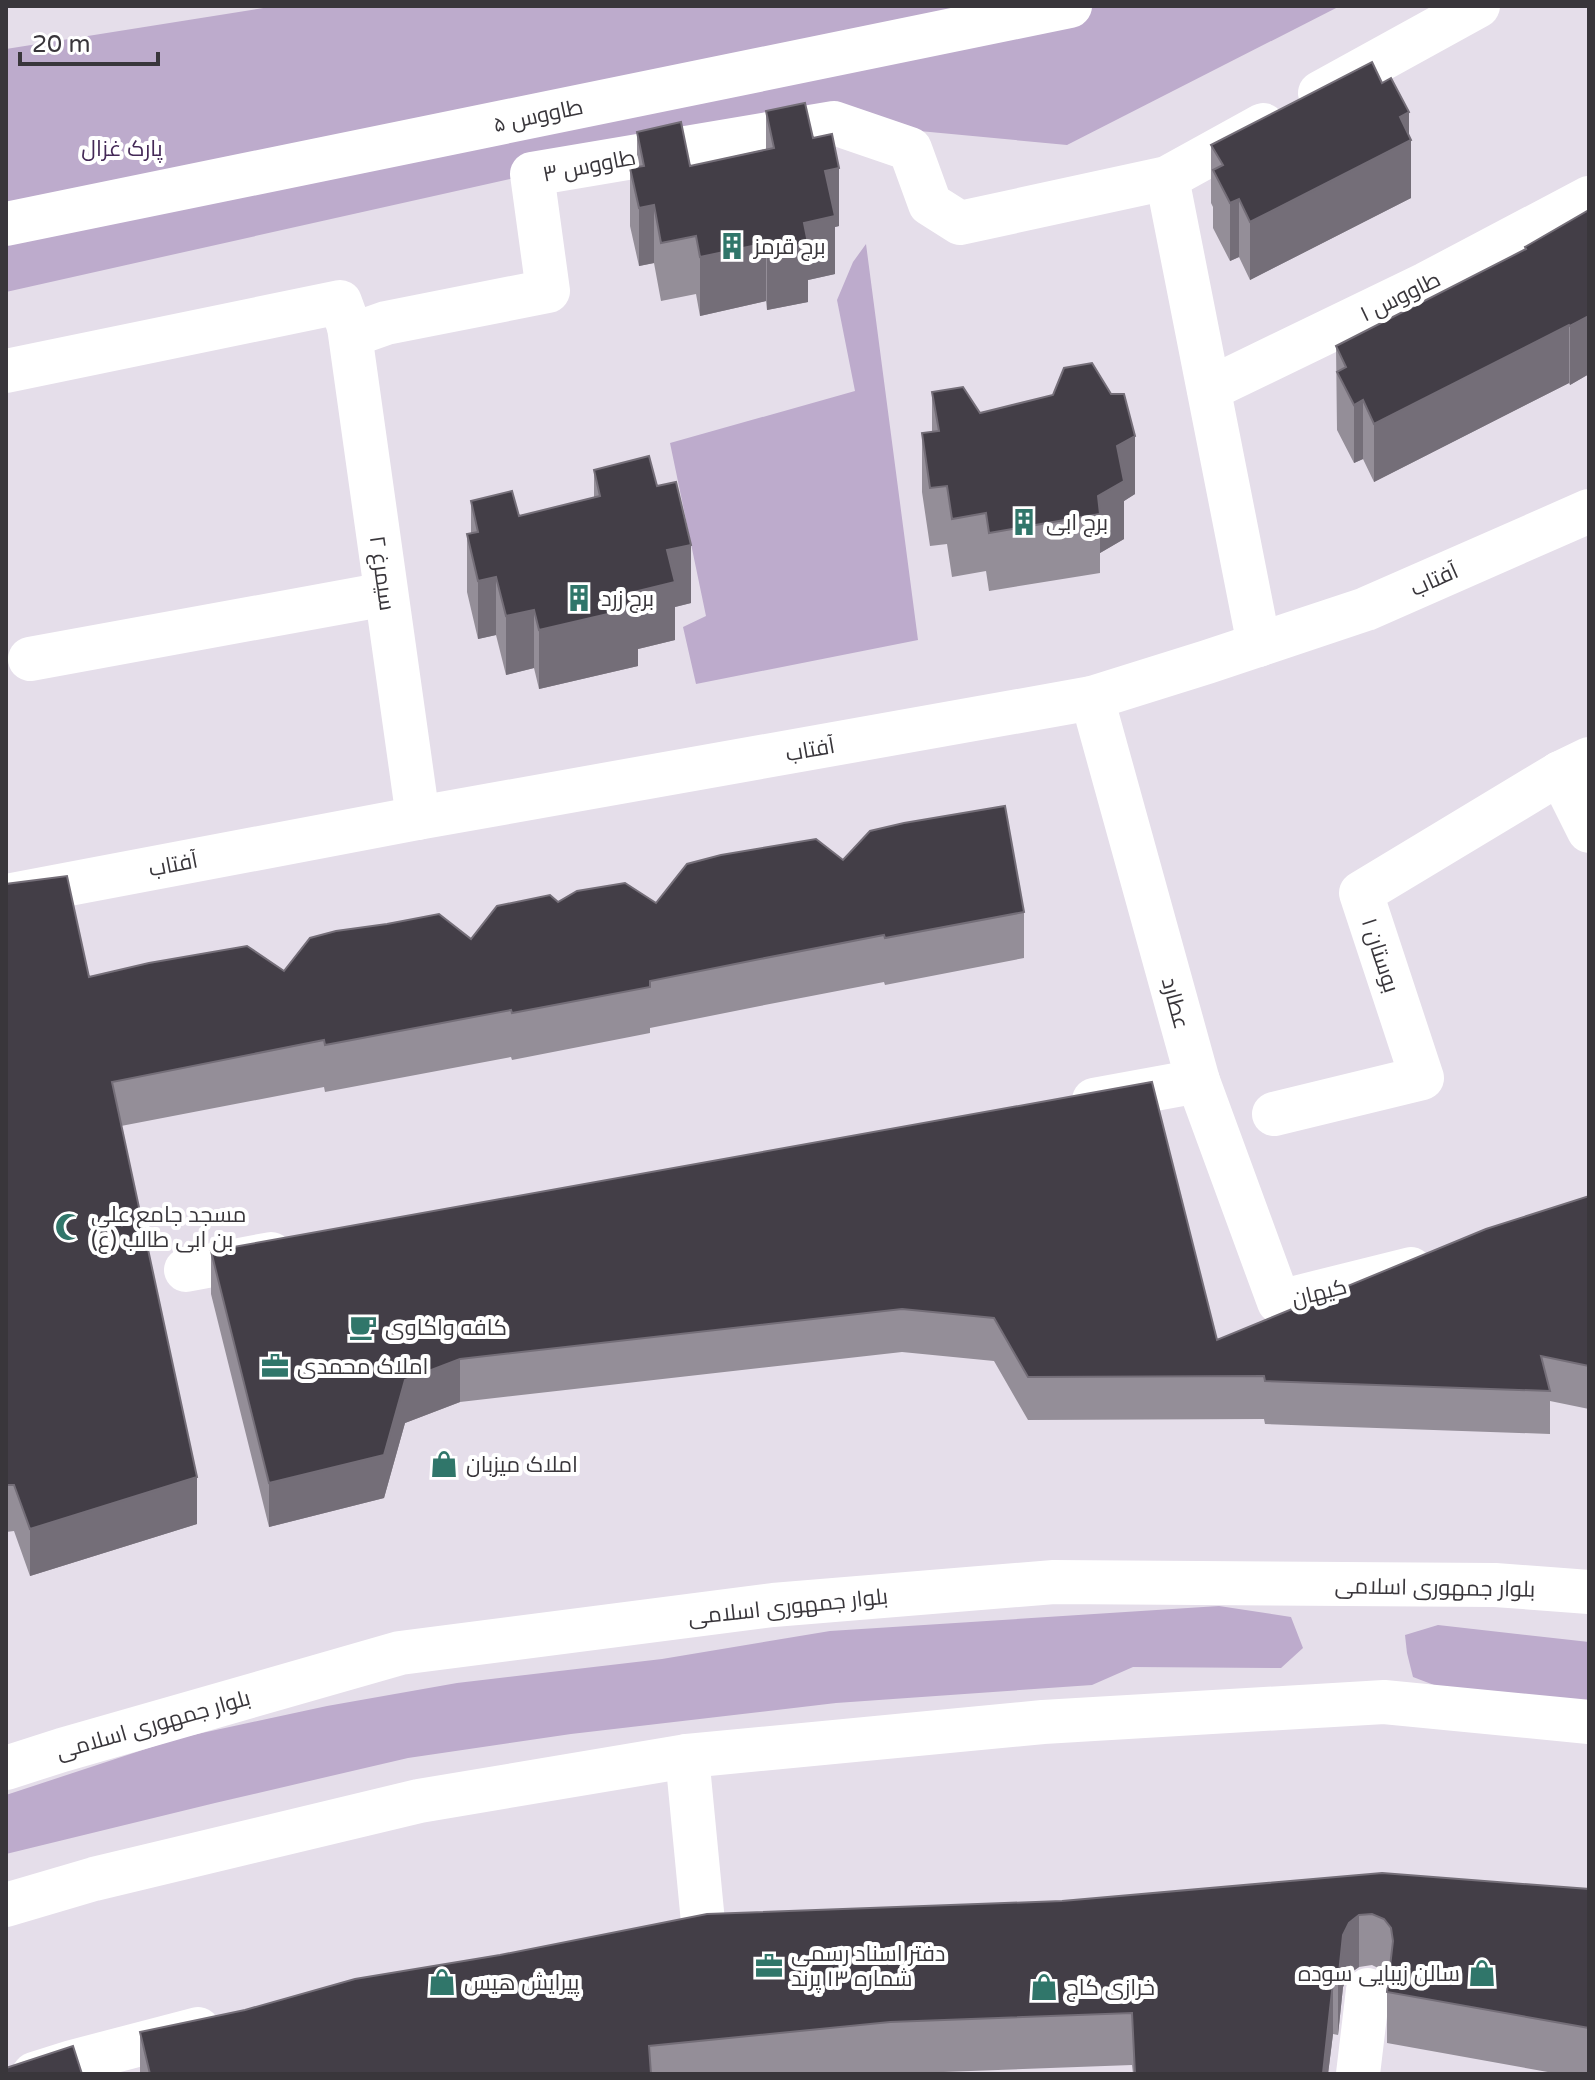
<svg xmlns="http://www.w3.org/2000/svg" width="1595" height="2080" viewBox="0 0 1595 2080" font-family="'Varela Round',Cairo,sans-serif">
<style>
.green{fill:#bdabcc}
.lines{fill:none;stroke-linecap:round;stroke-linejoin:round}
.street{stroke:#fff;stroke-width:44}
.secondary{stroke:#fff;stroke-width:44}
.wall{fill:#948e98}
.shaded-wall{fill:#746e78}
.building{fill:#433e47;stroke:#746e78;stroke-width:2}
.labels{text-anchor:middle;stroke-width:8;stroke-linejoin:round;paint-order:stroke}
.street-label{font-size:22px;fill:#39363b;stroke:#fff}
.park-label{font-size:22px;fill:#442957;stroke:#fff}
.poi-label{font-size:22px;fill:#39363b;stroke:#fff;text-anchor:start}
</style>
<rect width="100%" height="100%" fill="#e5deea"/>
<g class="green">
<polygon points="276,6 1340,6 1067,145 834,123 532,174 6,292 6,49"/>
<polygon points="866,244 918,640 696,684 683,627 706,616 670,443 855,391 837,300 853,262"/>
<polygon points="1219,1606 1291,1617 1303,1648 1281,1668 1133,1667 1092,1685 836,1703 571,1734 408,1758 215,1803 6,1854 6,1795 179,1738 327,1706 457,1683 662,1659 830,1631"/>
<polygon points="1438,1625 1589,1642 1589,1707 1455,1693 1413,1677 1407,1653 1405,1635"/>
</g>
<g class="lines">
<g class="street">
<polyline points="1320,93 1478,6"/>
<polyline points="1167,178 1259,645"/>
<polyline points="6,224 1070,6"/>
<polyline points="349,327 418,818"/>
<polyline points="6,371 340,302 352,335 386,323 548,291 532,174 834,123 910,149 930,204 960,223 1167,178 1263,125"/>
<polyline points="1209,389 1426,284 1589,198"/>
<polyline points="30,659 386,594"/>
<polyline points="1092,698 1198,1081 1279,1302 1411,1269"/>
<polyline points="1560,773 1589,831"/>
<polyline points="1094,1100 1198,1081"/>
<polyline points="1274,1114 1422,1078 1361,893 1560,773 1589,759"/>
<polyline points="186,1270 271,1254"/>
<polyline points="687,1756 703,1922"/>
<polyline points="34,2074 72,2062 198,2029"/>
<polyline points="1358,2074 1368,1990"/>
</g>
<g class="secondary">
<polyline points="6,896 418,818 1092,698 1207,662 1366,609 1589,511"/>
<polyline points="6,1768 62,1750 400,1653 773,1605 1054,1582 1495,1585 1589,1592"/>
<polyline points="6,1905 94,1879 419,1801 687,1756 1043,1722 1384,1702 1589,1722"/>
</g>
</g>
<g class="wall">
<polygon points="766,111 813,138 839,226 835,227 835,274 808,280 808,302 767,310 766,301 700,316 696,294 661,301 654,263 639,266 630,226 630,168 637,167 637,132 690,166 766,149"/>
<polygon points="1409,136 1411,198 1250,280 1239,257 1230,261 1213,228 1213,207 1211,203 1211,145"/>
<polygon points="1589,210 1589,374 1570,385 1569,383 1374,482 1363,459 1354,463 1337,430 1336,346 1525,250 1525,247"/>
<polygon points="932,392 980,413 1135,494 1124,501 1124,539 1100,553 1100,573 989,591 986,571 952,577 947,544 930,546 922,492 922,433 932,432"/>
<polygon points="594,470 657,486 691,603 675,607 675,640 638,649 638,666 539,689 534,668 506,675 496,635 478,639 467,592 467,534 471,533 471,501 519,516 594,498"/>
<polygon points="843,860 1024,912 1024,958 885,985 884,982 760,1006 650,1028 650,1033 512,1060 511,1057 325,1092 324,1087 121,1126 197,1524 30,1576 14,1531 6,1532 6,884 89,977 284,971 471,939 558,902 656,903"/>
<polygon points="1152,1082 1217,1340 1589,1196 1589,1409 1550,1401 1550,1434 1265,1424 1264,1419 1028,1420 994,1361 902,1352 460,1402 405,1423 384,1498 269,1527 211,1294 211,1251"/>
<polygon points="1589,1889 1589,2074 1559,2074 1387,2043 1387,1992 1389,1977 1384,1971 1372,1965 1359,1967 1349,1974 1343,1987 1338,2035 1333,2034 1328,2074 1332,2074 1133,2074 1132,2065 890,2074 140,2074 140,2032"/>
</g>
<g class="shaded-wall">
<polygon points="1409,112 1409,141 1411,140 1411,198 1250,280 1250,222 1400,117"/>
<polygon points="839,168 839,226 835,227 835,274 808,280 808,302 767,310 767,252 804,223 825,171"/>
<polygon points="1239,199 1239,257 1230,261 1230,203"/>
<polygon points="654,205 654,263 639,266 639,208"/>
<polygon points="766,243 766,301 700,316 700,257"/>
<polygon points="1589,316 1589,374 1570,385 1570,326"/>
<polygon points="1569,325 1569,383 1374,482 1374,424"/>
<polygon points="1363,400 1363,459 1354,463 1354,405"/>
<polygon points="1135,436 1135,494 1124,501 1124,539 1100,553 1100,514 1098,496 1117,446"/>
<polygon points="691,545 691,603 675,607 675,640 638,649 638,666 539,689 539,630 634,592 667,550"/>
<polygon points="496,577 496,635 478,639 478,581"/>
<polygon points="534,610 534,668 506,675 506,616"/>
<polygon points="460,1359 460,1402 405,1423 384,1498 269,1527 269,1483 405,1380"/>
<polygon points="197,1477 197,1524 30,1576 30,1529"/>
<polygon points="1359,1915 1359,1967 1349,1974 1343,1987 1338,2035 1338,1983 1343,1935 1349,1923"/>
<polygon points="1333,1982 1333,2034 1328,2074 1323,2074"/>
</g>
<g class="building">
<polygon points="1372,62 1382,83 1391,78 1409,112 1400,117 1411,140 1250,222 1239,199 1230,203 1213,170 1223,165 1211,145"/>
<polygon points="805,103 813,138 832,134 839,168 825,171 835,216 804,223 808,243 767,252 766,243 700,257 696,236 661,243 654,205 639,208 630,168 644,166 637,132 681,122 690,166 774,148 766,111"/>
<polygon points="1589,210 1589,316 1570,326 1569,325 1374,424 1363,400 1354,405 1337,372 1346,367 1336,346 1526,249 1525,247"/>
<polygon points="1092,363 1111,394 1124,394 1135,436 1117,446 1124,481 1098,496 1100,514 989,533 986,513 952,519 947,486 930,488 922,433 939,431 932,392 963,387 980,413 1053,395 1064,368"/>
<polygon points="649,456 657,486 676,482 691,545 667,550 675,582 634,592 638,607 539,630 534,610 506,616 496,577 478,581 467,534 478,532 471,501 512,491 519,516 600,496 594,470"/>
<polygon points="1005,806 1024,912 885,938 884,935 760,959 650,981 650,987 512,1013 511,1010 325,1045 324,1040 112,1082 197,1477 30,1529 14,1485 6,1485 6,884 67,876 89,977 149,963 247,946 284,971 310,938 336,931 387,924 439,914 471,939 497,906 550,895 558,902 577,891 625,883 656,903 687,864 721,855 816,839 843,860 870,831 904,823"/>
<polygon points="1152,1082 1217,1340 1486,1229 1589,1196 1589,1366 1541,1356 1550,1391 1265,1381 1264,1376 1028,1377 994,1318 902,1309 460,1359 405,1380 384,1455 269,1483 211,1251"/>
<polygon points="1382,1873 1589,1889 1589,2028 1387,1992 1393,1941 1391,1928 1384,1919 1372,1914 1359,1915 1349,1923 1343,1935 1338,1983 1333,1982 1323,2073 1332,2074 1135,2074 1132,2013 890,2022 649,2046 651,2074 150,2074 140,2032 245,2010 355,1979 500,1955 707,1914 1062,1901"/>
<polygon points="73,2046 82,2074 6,2074 6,2068"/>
</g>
<defs>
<g id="building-bare" transform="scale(2.16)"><path d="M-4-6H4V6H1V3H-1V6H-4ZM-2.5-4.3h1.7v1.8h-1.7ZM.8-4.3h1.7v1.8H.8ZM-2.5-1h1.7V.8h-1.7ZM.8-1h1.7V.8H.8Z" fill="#30766a" stroke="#fff" stroke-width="2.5" paint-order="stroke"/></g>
<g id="mosque-bare" transform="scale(2.16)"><path d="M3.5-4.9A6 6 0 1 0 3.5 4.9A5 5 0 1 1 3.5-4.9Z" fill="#30766a" stroke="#fff" stroke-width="2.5" paint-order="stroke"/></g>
<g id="cafe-bare" transform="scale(2.16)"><path d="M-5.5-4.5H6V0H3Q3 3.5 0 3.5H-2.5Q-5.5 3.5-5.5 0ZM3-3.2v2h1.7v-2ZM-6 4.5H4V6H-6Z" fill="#30766a" stroke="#fff" stroke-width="2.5" paint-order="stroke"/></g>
<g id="office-bare" transform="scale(2.16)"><path d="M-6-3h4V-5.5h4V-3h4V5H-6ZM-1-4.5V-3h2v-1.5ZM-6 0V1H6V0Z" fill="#30766a" stroke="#fff" stroke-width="2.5" paint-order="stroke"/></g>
<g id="shop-bare" transform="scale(2.16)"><path d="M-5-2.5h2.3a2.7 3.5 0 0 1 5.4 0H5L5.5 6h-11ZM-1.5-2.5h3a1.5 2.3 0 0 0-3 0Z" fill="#30766a" stroke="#fff" stroke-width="2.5" paint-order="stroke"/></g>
</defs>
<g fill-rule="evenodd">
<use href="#building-bare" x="732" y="246"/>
<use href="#building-bare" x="1024" y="522"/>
<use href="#building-bare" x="579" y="598"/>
<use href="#mosque-bare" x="69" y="1227"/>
<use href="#cafe-bare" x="363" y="1327"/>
<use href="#office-bare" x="275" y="1366"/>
<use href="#shop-bare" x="444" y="1464"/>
<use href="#office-bare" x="769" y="1966"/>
<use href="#shop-bare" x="1482" y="1973"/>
<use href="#shop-bare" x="442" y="1982"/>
<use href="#shop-bare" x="1044" y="1987"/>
</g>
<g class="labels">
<g class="street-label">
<text transform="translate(538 115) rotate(-12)" y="8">طاووس ۵</text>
<text transform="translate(589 165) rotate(-11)" y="8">طاووس ۳</text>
<text transform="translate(1400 296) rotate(-26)" y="8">طاووس ۱</text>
<text transform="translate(383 573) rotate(82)" y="8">سیمرغ ۲</text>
<text transform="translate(1434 579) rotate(-24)" y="8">آفتاب</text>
<text transform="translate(810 749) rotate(-10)" y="8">آفتاب</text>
<text transform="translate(173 864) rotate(-11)" y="8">آفتاب</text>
<text transform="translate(1381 955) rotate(72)" y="8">بوستان ۱</text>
<text transform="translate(1176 1003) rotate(75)" y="8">عطارد</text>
<text transform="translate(1319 1292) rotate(-14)" y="8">کیهان</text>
<text transform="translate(1435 1587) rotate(1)" y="8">بلوار جمهوری اسلامی</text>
<text transform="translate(788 1606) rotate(-6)" y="8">بلوار جمهوری اسلامی</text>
<text transform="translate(153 1724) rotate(-16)" y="8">بلوار جمهوری اسلامی</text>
</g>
<g class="park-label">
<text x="122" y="156">پارک غزال</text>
</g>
<g class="poi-label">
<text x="754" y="254">برج قرمز</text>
<text x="1046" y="530">برج ابی</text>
<text x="601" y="606">برج زرد</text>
<text x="91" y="1222">مسجد جامع علی<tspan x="91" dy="25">بن ابی طالب (ع)</tspan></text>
<text x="385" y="1335">کافه واکاوی</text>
<text x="297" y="1374">املاک محمدی</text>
<text x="466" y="1472">املاک میزبان</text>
<text x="791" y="1961">دفتر اسناد رسمی<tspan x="791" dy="25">شماره ۱۳ پرند</tspan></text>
<text x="1460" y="1981" text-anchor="end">سالن زیبایی سوده</text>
<text x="464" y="1990">پیرایش هیس</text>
<text x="1066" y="1995">خرازی کاج</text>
</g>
</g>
<rect width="1595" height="2080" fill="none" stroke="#39363b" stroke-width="16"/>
<path d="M20 52v12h138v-12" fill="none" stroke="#39363b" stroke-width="4"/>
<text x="32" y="52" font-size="24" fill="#39363b" stroke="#ffffff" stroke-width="6" paint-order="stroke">20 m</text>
</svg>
